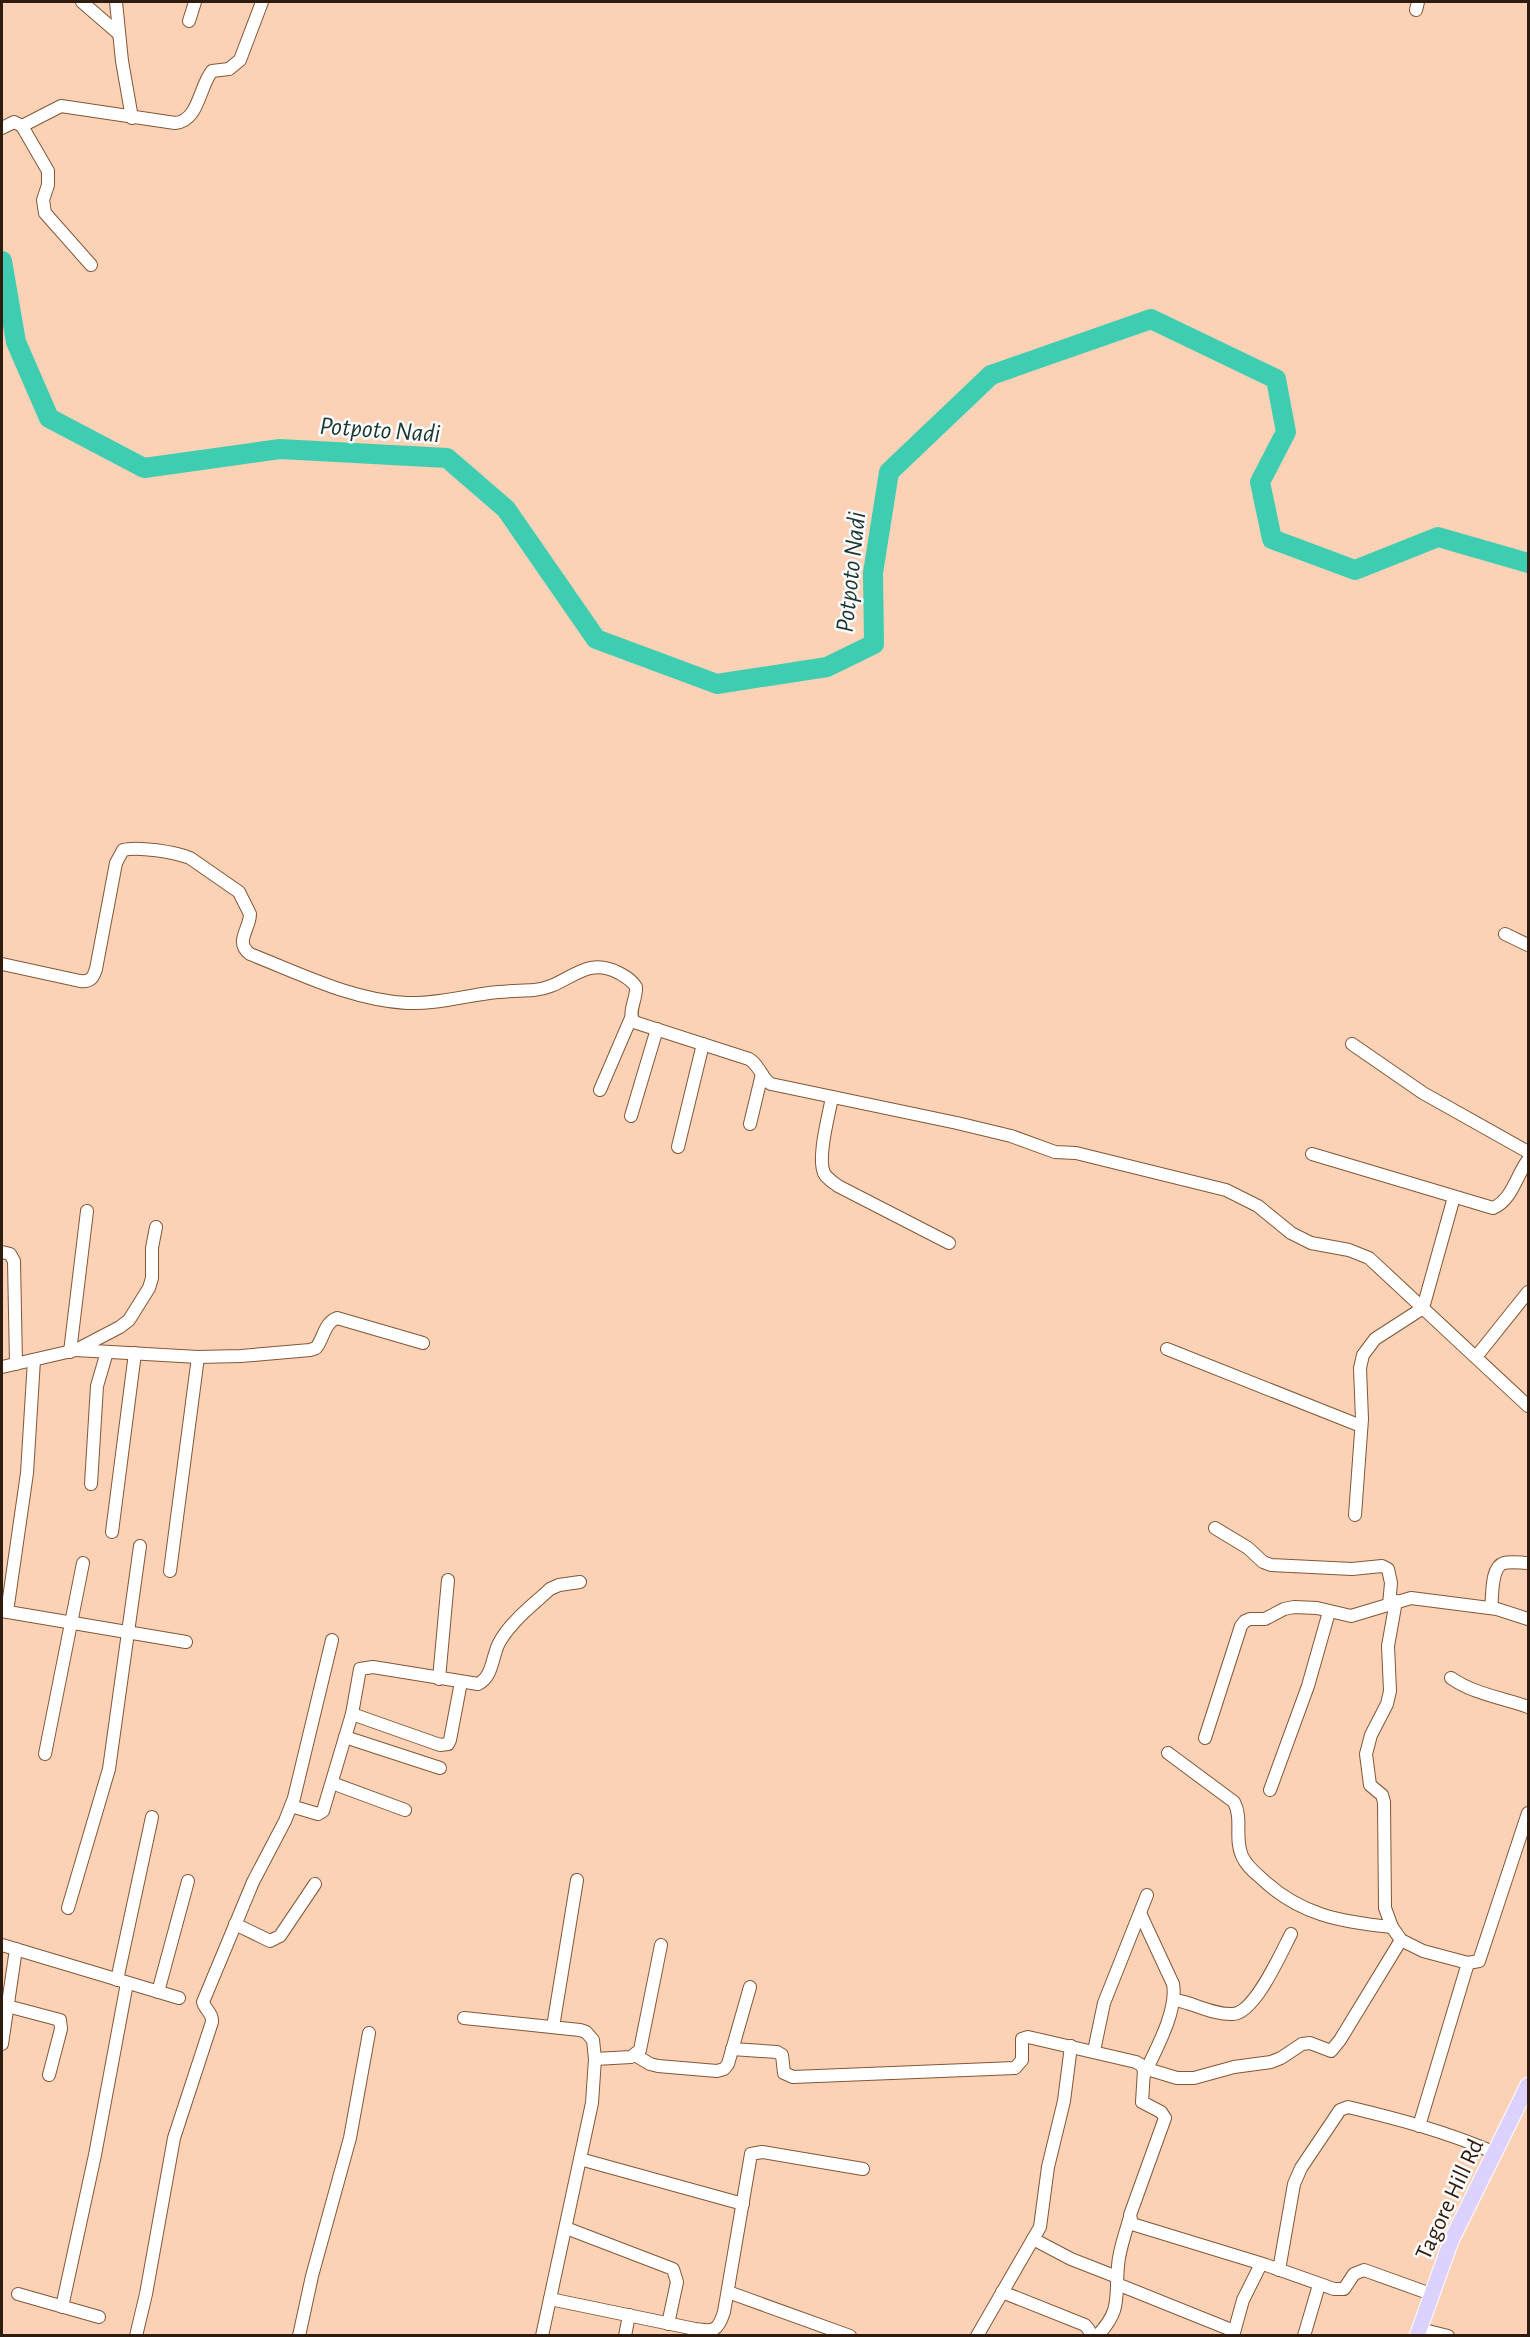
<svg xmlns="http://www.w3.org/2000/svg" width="1530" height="2337" viewBox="0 0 1530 2337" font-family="'Alegreya Sans',sans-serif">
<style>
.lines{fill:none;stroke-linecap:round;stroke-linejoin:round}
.river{stroke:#3fcdb1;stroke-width:20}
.minor-casing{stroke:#835737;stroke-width:14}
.major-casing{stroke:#fff;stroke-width:17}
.minor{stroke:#fff;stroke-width:12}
.major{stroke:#ddd1fe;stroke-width:15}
.labels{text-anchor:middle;stroke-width:5;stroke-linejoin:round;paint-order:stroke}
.street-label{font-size:24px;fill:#2f1c0e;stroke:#fcfcfc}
.water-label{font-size:26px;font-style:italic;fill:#19362f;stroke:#fcfcfc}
</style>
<rect width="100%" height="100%" fill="#fbd2b6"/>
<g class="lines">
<polyline class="river" points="2,261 16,342 49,418 144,468 280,449 447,458 506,509 596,639 717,684 827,667 874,644 873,573 889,472 991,375 1151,319 1276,379 1286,432 1260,482 1272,539 1355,570 1438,537 1528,563"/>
<g class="minor-casing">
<g id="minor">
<polyline points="82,2 119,34"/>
<polyline points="116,2 122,61 132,118"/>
<polyline points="1416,10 1418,2"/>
<polyline points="189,21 195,2"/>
<polyline points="22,126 48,171 48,185 43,200 45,213 91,265"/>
<path d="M2,128L14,122L22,126L61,106L175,123C199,121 199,87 212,71L229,69L240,60L262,2"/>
<polyline points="1505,934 1528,945"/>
<path d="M2,964L80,981C91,982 93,978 96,969L116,863L123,850C138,846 175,852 190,858L239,892L250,914C250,929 234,942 250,954C301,974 352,1000 407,1003C435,1004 461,997 489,993C504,991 519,991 534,990C568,987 584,954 619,973C626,977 632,980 636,987C637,999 627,1012 634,1022L749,1059C761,1066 760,1078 771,1084L957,1123L1011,1136L1055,1152L1076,1153L1226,1190L1258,1206L1291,1233L1311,1243L1349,1250L1369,1258L1528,1406"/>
<polyline points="1352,1044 1423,1093 1528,1152"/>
<polyline points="600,1090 631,1018"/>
<path d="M832,1097C829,1115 817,1157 824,1173C827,1179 833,1182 838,1186L949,1243"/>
<polyline points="631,1116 657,1029"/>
<polyline points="750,1124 762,1074"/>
<polyline points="678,1147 703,1044"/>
<path d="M1312,1154L1493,1208C1512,1200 1516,1176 1528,1160"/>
<polyline points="2,1252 10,1254 14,1261 16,1364"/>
<polyline points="1167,1349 1361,1426"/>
<path d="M76,1350L198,1357L241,1356L310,1350L316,1348C324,1338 324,1323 337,1318L423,1343"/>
<polyline points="70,1352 87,1211"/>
<polyline points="1476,1357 1528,1292"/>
<polyline points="2,1367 76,1350 120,1327 129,1320 149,1288 152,1278 152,1248 156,1227"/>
<polyline points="91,1484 97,1386 107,1352"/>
<polyline points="1355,1515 1362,1419 1360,1368 1363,1355 1375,1339 1423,1308 1454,1197"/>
<polyline points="1215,1528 1248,1548 1263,1562 1271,1565 1352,1569 1382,1566 1388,1569 1391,1583 1389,1605"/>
<polyline points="112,1532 135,1353"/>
<polyline points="170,1571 198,1357"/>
<polyline points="1396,1601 1388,1646 1390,1691 1387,1704 1371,1735 1366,1754 1370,1785 1382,1795 1384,1802 1385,1908 1392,1927 1401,1940 1423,1951 1468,1963 1479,1961 1528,1813"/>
<path d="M1491,1608C1493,1597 1490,1567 1504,1563C1511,1561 1521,1563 1528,1563"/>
<polyline points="2,1611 186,1642"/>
<polyline points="7,1612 27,1473 34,1360"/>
<path d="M1451,1678C1474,1694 1503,1698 1528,1707"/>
<polyline points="439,1679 448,1580"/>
<polyline points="352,1714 440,1745 448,1744 450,1740 461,1682"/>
<polyline points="345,1737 440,1768"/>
<polyline points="1205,1738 1241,1626 1245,1621 1250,1619 1265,1619 1284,1609 1294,1607 1317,1608 1351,1616 1411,1598 1497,1609 1528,1619"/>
<path d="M1168,1753L1234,1802C1243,1819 1234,1838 1242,1856C1246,1865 1253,1871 1260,1877C1299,1915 1341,1922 1392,1927"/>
<polyline points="45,1754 83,1563"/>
<polyline points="332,1783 405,1810"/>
<polyline points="1270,1790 1308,1686 1329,1612"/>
<path d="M291,1806L318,1814L323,1811L352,1714L360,1669L373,1667L478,1684C493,1677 492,1656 499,1643C510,1622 533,1605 550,1589L559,1585L580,1582"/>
<polyline points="68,1908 109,1769 140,1546"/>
<path d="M1140,1913L1173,1984C1178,2011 1155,2051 1144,2075"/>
<polyline points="235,1924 270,1941 280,1936 315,1884"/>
<polyline points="2,1945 179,1998"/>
<polyline points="117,1980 152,1817"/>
<polyline points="158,1992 188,1881"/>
<path d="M1175,2000C1194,2003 1213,2015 1233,2014C1255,2013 1281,1953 1291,1934"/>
<polyline points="7,2006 60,2020 61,2029 49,2075"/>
<polyline points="464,2018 580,2030 586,2032 593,2040 595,2059 592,2103 542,2336"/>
<polyline points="553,2027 577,1880"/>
<polyline points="2,2044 16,1949"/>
<polyline points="732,2049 777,2052 782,2055 784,2073 793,2077 1015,2068 1022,2060 1022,2039 1028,2037 1136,2062 1141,2065 1144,2070 1142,2102 1161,2112 1165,2118 1130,2215 1132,2224 1266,2265 1334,2289 1344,2289 1354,2274 1364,2270 1431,2294"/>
<polyline points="1094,2051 1104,2003 1147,1895"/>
<polyline points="635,2055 650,2064 658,2066 717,2071 724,2069 728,2064 750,1987"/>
<polyline points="595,2059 631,2057 640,2050 661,1945"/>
<polyline points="1147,2069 1177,2078 1194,2078 1234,2067 1271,2062 1281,2058 1302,2044 1310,2043 1331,2051 1340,2040 1401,1940"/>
<polyline points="1419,2126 1468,1963"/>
<polyline points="580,2159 743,2204"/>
<polyline points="566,2228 673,2269 677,2282 668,2324"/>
<polyline points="1033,2239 1071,2259 1117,2277"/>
<path d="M1279,2270L1294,2184L1301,2168L1340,2110L1348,2107C1398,2119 1448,2132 1495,2153"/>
<polyline points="1117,2284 1234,2331"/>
<polyline points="728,2292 850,2336"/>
<polyline points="1002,2292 1085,2325 1089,2330 1091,2336"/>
<polyline points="18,2294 99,2317"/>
<path d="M550,2299L695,2329C714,2332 718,2331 724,2312L751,2154L762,2152L863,2169"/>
<polyline points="62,2307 95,2155 127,1983"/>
<polyline points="1420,2329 1448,2336"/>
<path d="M136,2336L146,2294L174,2138L212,2022C213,2013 205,2010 203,2002L253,1882L285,1821L294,1798L332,1640"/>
<polyline points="299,2336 312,2276 350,2138 369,2033"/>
<polyline points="625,2336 629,2315"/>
<polyline points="977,2336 1040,2227 1048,2167 1064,2101 1071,2046"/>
<path d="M1097,2336C1122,2310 1115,2298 1118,2266C1119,2250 1125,2235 1129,2220"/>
<polyline points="1233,2336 1243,2300 1261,2264"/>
<polyline points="1304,2336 1319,2285"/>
</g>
</g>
<g class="major-casing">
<polyline id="major" points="1417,2336 1451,2241 1528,2085"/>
</g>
<use href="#minor" class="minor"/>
<use href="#major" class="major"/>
</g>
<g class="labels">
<g class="street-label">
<text transform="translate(1449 2199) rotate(-65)" y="8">Tagore Hill Rd</text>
</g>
<g class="water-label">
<text transform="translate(380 429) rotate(4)" y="9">Potpoto Nadi</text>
<text transform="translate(850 572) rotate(-84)" y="9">Potpoto Nadi</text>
</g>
</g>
<rect width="1530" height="2337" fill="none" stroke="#2f1c0e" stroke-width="6"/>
</svg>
